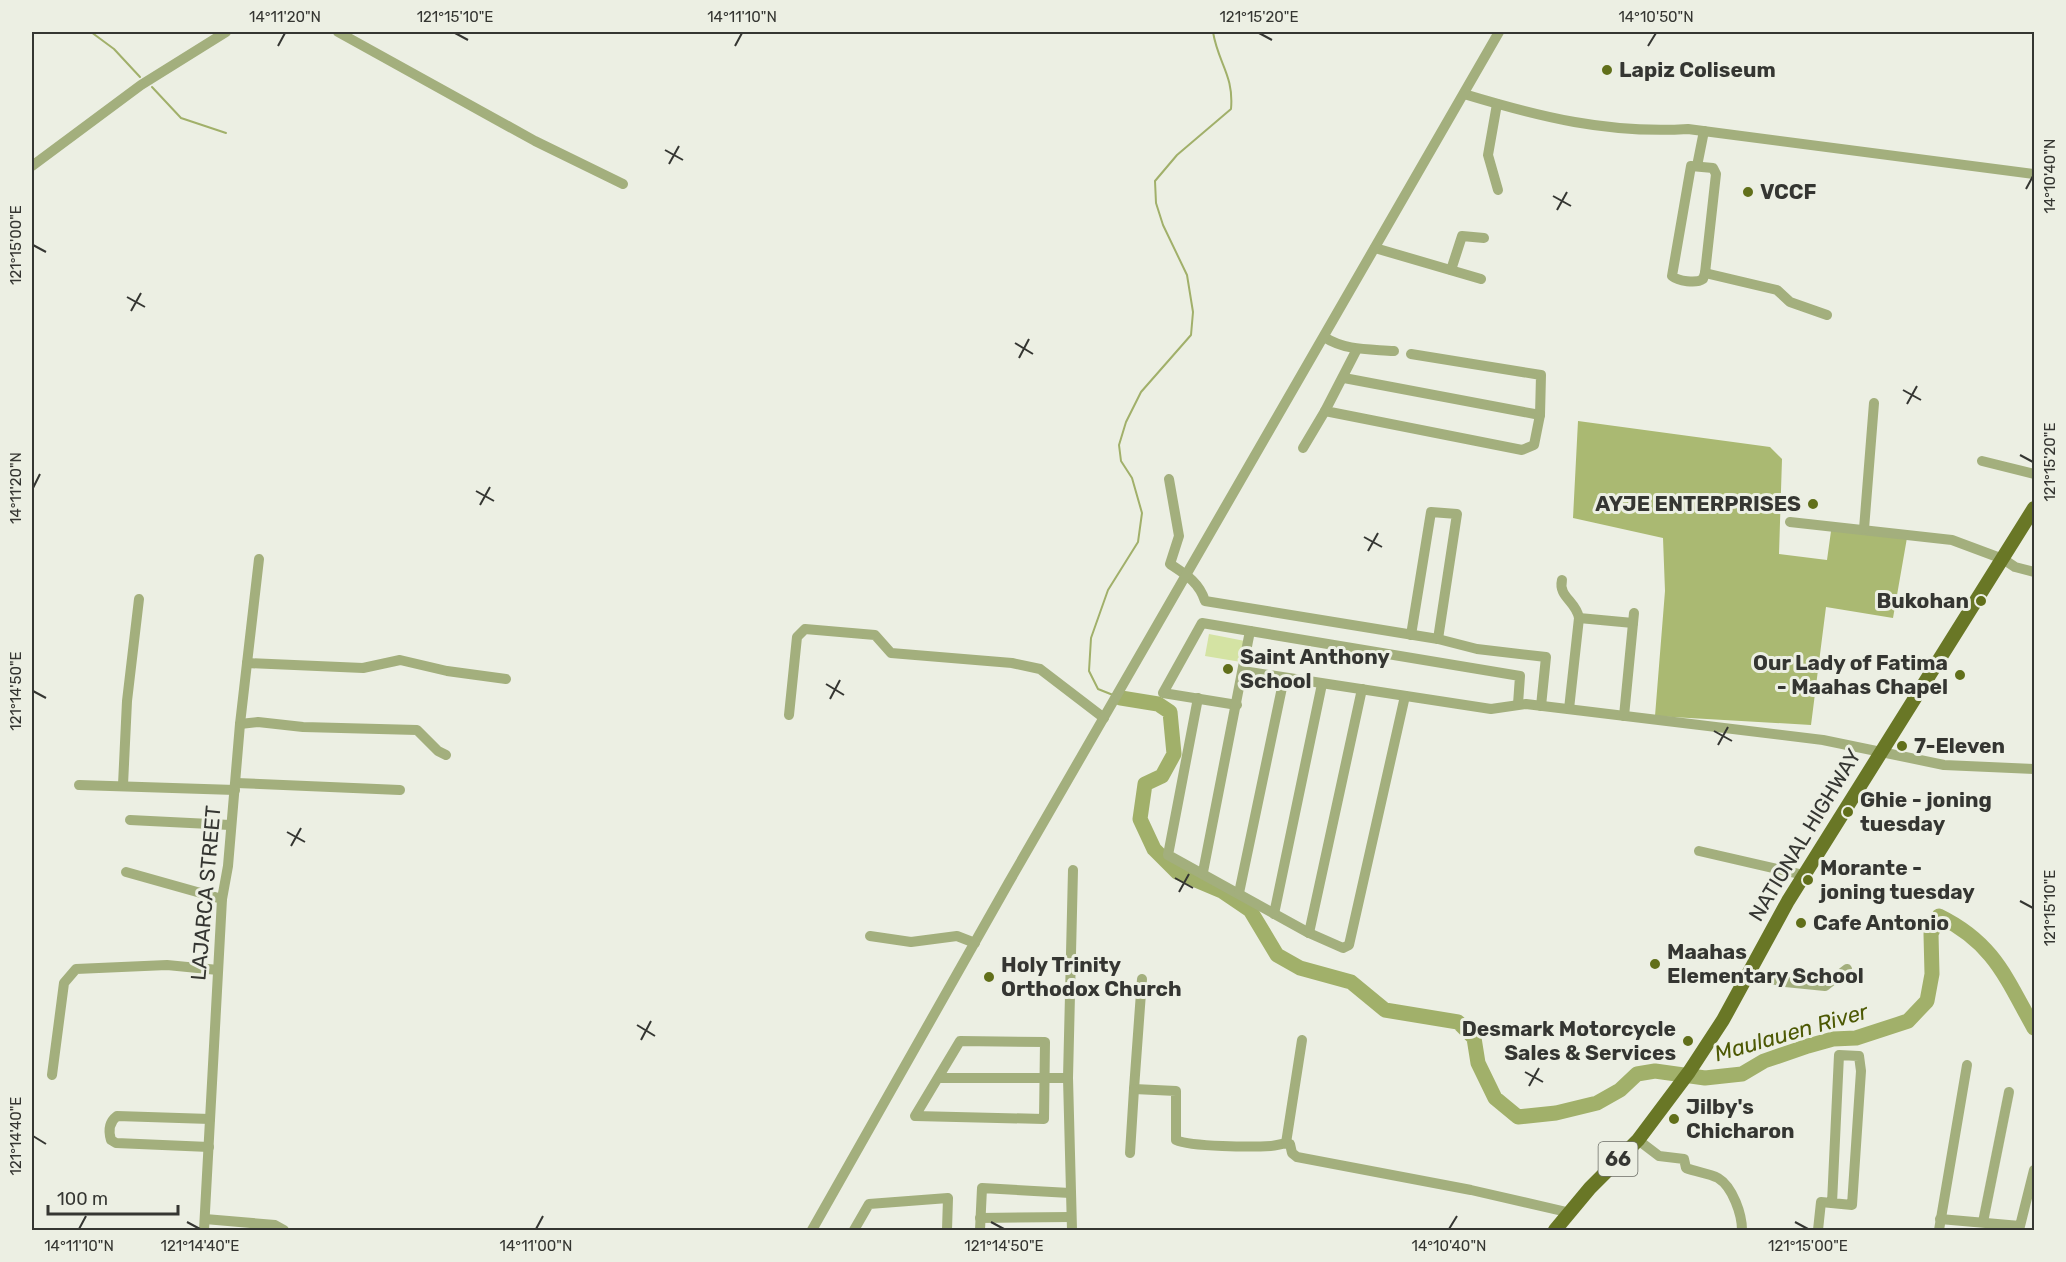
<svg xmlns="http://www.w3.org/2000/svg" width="2066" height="1262" viewBox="0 0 2066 1262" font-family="Rubik,sans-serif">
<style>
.green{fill:#d4e3a3}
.forest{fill:#aab972}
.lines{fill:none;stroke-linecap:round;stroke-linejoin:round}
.stream{stroke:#a1b06a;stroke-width:2}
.river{stroke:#a1b06a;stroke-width:15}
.minor{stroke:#a3af7d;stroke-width:10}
.major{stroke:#697726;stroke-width:14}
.ticks{fill:none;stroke:#353632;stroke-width:2}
.poi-dot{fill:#616f1a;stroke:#ecefe3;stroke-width:2}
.labels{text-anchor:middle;stroke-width:6;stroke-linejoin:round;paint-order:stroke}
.shield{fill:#ecefe3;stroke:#6c6e67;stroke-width:1.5}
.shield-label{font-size:20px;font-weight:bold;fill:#353632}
.poi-label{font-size:21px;font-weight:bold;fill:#353632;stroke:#ecefe3;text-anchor:start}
.street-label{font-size:21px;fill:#353632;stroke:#ecefe3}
.water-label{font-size:22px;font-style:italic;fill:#4d5904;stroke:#ecefe3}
.neatline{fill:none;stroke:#353632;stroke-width:2}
.ticks-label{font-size:15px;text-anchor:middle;fill:#353632}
</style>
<rect width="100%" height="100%" fill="#ecefe3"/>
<polygon class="green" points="1209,634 1245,641 1241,662 1205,656"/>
<polygon class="forest" points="1578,421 1770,447 1782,459 1779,554 1827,560 1832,524 1908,532 1893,618 1826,607 1811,725 1655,716 1665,591 1663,538 1573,518"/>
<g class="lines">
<g class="stream">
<polyline points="91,32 114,49 140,77"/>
<polyline points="152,87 181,118 226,133"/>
<path d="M1113,695L1098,689L1089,671L1091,638L1108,590L1138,542L1142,513L1132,478L1121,461L1119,445L1126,422L1141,392L1191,335L1193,312L1187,275L1163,225L1156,203L1155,181L1177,155L1231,109C1234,75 1218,63 1213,32"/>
</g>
<path class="river" d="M1121,698L1158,704L1170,712L1174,754L1162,776L1145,784L1140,819L1154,849L1177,872L1222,891L1250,910L1277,955L1300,968L1351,982L1385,1010L1458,1022L1474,1038L1478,1063L1495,1098L1518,1117L1556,1113L1597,1103L1620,1090L1637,1074L1655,1071L1705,1078L1742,1074L1764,1061L1808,1046L1833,1039L1856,1038L1908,1021L1927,1001L1932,974L1931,934L1939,916C1994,943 2006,978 2034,1028"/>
<g class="minor">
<polyline points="338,32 535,141 623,184"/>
<path d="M1464,94C1540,117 1608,134 1688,129L2034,174"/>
<polyline points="1497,104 1488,155 1498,190"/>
<polyline points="32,166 141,85 226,32"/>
<path d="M1691,166L1713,168L1716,174L1705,273L1703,279C1696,284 1678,281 1672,276Z"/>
<polyline points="1697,166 1704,131"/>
<polyline points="1375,248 1481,279"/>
<polyline points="1451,270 1462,236 1484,238"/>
<polyline points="1705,273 1777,290 1790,302 1827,315"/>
<path d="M1324,337C1346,351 1369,349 1394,351"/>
<polyline points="1357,349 1325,411 1522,450 1534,445 1540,415 1541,375 1411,354"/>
<polyline points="1344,378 1540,415"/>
<polyline points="1303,448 1325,411"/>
<polyline points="1982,461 2034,474"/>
<path d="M1169,479L1179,536L1170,564C1185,574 1199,582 1205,601L1438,639L1477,649L1546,657L1541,706"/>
<polyline points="1790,522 1952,540 2003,559 2015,567 2034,572"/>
<polyline points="1864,529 1874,403"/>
<path d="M1562,580C1558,597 1576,601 1579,618L1569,709"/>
<polyline points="1579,618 1633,623"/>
<polyline points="1411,635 1431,512 1457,514 1438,639"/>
<polyline points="247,663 363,668 400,660 447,671 506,679"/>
<polyline points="1243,671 1491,709 1526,704 1823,740 1944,765 2034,769"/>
<polyline points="1198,698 1168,855 1309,933 1343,948 1349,945 1405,696"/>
<polyline points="1237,705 1163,693 1202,623 1520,676 1518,704"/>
<polyline points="789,715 797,637 805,629 875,635 891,653 1012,663 1040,669 1104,718"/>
<polyline points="1624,716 1634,613"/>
<polyline points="240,724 258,722 303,727 417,730 438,751 446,755"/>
<polyline points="236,783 400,790"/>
<polyline points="79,785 235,790"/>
<polyline points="123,785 127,701 139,599"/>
<polyline points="130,820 230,825"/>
<polyline points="1699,851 1804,875"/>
<polyline points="126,872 222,899"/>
<polyline points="1203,872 1250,631"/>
<polyline points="1239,893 1284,678"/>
<polyline points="1274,914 1322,684"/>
<polyline points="1309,933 1362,689"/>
<polyline points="870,936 911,942 957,936 975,943"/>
<polyline points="1749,974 1785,982 1825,986 1847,969"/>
<path d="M1142,979L1134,1089L1176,1091V1140C1191,1147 1253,1147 1271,1146C1278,1146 1283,1142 1290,1144L1292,1153L1297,1157L1471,1190L1571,1213"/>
<polygon points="960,1041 1045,1042 1044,1119 915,1116"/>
<polyline points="52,1075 64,983 76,969 167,965 218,970"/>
<polyline points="939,1078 1068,1078"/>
<path d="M1638,1140L1659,1156L1684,1159L1686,1168C1696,1172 1709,1173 1718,1178C1733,1187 1742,1215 1742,1230"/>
<polyline points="1286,1143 1302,1040"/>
<path d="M209,1147L116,1143L111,1140C108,1130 109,1122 117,1116L210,1119"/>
<polyline points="1130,1153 1134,1089"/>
<polyline points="980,1218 1071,1217"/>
<polyline points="205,1219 275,1225 284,1230"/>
<polyline points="1940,1219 2020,1226 2034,1170"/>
<polyline points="1983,1222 2009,1092"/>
<polyline points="204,1230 222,899 228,866 240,724 259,559"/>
<polyline points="812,1230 1009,882 1499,32"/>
<polyline points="854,1230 869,1204 948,1198 947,1230"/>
<polyline points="980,1230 982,1188 1070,1193"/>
<polyline points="1072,1230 1068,1078 1073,870"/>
<polyline points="1818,1230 1821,1202 1852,1205 1861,1071 1859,1056 1839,1055 1832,1203"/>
<polyline points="1939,1230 1967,1065"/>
</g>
<polyline class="major" points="1555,1230 1590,1188 1638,1140 1689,1072 1723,1020 1788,901 2034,508"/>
</g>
<path class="ticks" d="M455,33L468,40M1259,33L1272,40M278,46L285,33M735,46L742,33M1648,46L1656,33M665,150L683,160M669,164L679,146M2026,189L2033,176M1553,196L1571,206M1557,210L1567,192M33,245L46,252M127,297L145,307M131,311L141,293M1015,343L1033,354M1019,358L1029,339M1903,390L1921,400M1907,404L1917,386M2020,455L2033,462M33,488L40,474M476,491L494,501M480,505L490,487M1364,537L1382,547M1368,551L1378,533M826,684L844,695M33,691L46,698M830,699L840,680M1714,731L1732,741M1718,745L1728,727M287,832L305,842M291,846L301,828M1175,878L1193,888M1179,892L1189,874M2020,901L2033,908M637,1025L655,1036M641,1040L651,1021M1525,1072L1543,1082M1529,1086L1539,1068M33,1136L46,1144M187,1222L200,1229M991,1222L1004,1229M1795,1222L1808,1229M79,1229L86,1216M536,1229L543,1216M1449,1229L1457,1216"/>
<g class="poi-dot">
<circle cx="1607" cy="70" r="6"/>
<circle cx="1748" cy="192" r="6"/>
<circle cx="1813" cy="504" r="6"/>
<circle cx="1981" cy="601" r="6"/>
<circle cx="1228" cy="669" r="6"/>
<circle cx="1960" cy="675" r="6"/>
<circle cx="1902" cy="746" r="6"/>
<circle cx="1848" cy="812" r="6"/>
<circle cx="1808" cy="880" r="6"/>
<circle cx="1801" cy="923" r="6"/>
<circle cx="1655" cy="964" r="6"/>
<circle cx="989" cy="977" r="6"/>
<circle cx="1688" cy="1041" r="6"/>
<circle cx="1674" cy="1119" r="6"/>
</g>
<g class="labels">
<rect class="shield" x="1598.5" y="1142" width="39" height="34" rx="4.5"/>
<g class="shield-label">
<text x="1618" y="1166">66</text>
</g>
<g class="poi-label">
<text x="1619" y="77">Lapiz Coliseum</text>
<text x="1760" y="199">VCCF</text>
<text x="1801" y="511" text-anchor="end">AYJE ENTERPRISES</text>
<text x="1969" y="608" text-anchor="end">Bukohan</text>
<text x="1240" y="664">Saint Anthony<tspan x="1240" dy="24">School</tspan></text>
<text x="1948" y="670" text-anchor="end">Our Lady of Fatima<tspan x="1948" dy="24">- Maahas Chapel</tspan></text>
<text x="1914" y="753">7-Eleven</text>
<text x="1860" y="807">Ghie - joning<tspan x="1860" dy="24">tuesday</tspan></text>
<text x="1820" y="875">Morante -<tspan x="1820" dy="24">joning tuesday</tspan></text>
<text x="1813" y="930">Cafe Antonio</text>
<text x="1667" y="959">Maahas<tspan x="1667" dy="24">Elementary School</tspan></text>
<text x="1001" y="972">Holy Trinity<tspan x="1001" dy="24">Orthodox Church</tspan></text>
<text x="1676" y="1036" text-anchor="end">Desmark Motorcycle<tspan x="1676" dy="24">Sales &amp; Services</tspan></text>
<text x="1686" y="1114">Jilby's<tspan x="1686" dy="24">Chicharon</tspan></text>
</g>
<g class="street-label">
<text transform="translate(1805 835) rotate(-59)" y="7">NATIONAL HIGHWAY</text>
<text transform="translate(206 893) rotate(-85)" y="7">LAJARCA STREET</text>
</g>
<g class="water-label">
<text transform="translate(1791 1032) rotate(-16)" y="8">Maulauen River</text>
</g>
</g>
<rect width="2066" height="1262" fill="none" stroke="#ecefe3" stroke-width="66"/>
<path d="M48 1205v9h130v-9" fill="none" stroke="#353632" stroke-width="3"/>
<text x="57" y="1205" font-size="18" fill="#353632" stroke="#ecefe3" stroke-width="4.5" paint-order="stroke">100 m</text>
<rect x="33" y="33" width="2000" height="1196" class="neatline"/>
<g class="ticks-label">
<text x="285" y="22">14°11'20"N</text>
<text x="455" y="22">121°15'10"E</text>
<text x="742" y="22">14°11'10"N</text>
<text x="1259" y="22">121°15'20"E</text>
<text x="1656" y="22">14°10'50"N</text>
<text transform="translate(2050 176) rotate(-90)" y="5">14°10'40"N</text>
<text transform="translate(16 245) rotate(-90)" y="5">121°15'00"E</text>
<text transform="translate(2050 462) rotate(-90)" y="5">121°15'20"E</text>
<text transform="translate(16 488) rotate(-90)" y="5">14°11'20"N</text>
<text transform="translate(16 691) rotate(-90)" y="5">121°14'50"E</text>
<text transform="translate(2050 908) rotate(-90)" y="5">121°15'10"E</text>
<text transform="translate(16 1136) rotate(-90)" y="5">121°14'40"E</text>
<text x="79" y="1251">14°11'10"N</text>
<text x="200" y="1251">121°14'40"E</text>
<text x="536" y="1251">14°11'00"N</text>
<text x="1004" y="1251">121°14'50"E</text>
<text x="1449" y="1251">14°10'40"N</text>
<text x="1808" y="1251">121°15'00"E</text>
</g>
</svg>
